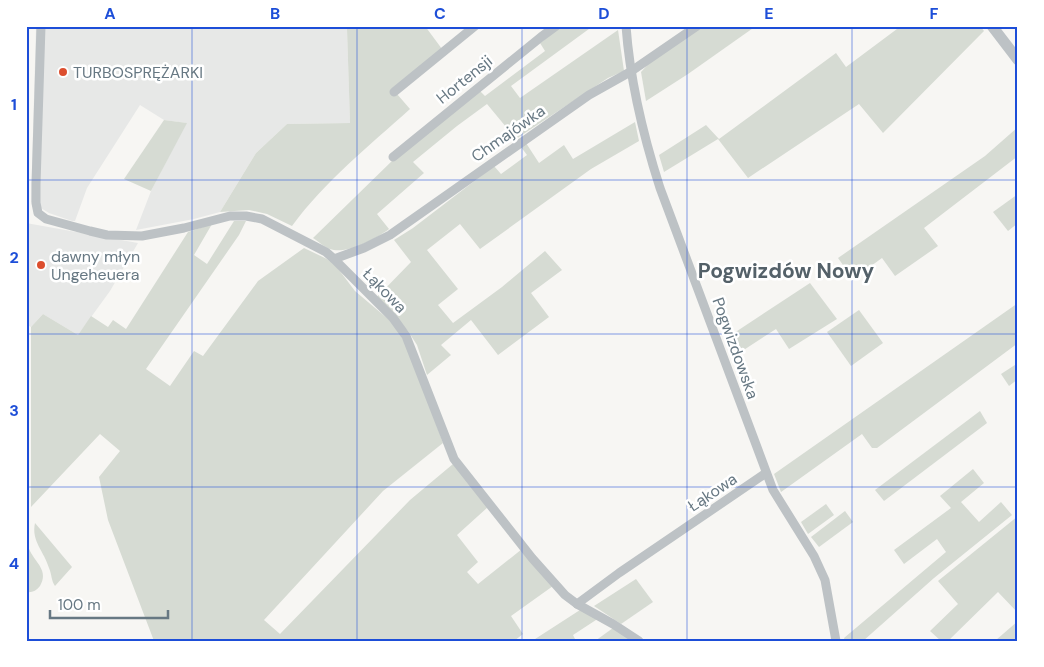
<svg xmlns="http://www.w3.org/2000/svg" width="1044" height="667" viewBox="0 0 1044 667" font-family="'DM Sans',sans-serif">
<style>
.built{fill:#e7e8e7}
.green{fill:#d6dbd3}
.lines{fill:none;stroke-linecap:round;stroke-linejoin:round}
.minor{stroke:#bdc2c5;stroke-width:9}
.tertiary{stroke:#bdc2c5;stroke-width:11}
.grid{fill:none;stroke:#1d4ed8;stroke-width:1;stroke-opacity:0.55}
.poi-dot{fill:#dc4e2e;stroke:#fff;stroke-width:2}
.labels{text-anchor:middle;stroke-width:5;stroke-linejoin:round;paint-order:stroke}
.poi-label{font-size:16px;fill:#677883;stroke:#fff;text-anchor:start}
.street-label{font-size:16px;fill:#677883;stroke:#fff}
.district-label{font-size:21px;font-weight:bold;fill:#546169;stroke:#fff}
.neatline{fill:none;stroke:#1d4ed8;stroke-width:2}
.grid-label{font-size:16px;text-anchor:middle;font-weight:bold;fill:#1d4ed8}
</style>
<rect width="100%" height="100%" fill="#f7f6f3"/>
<g class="built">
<polygon points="36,26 351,26 347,29 350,123 287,124 256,153 220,212 194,219 136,230 151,191 186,123 164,120 140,105 87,188 75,221 72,221 49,213 31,202"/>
<polygon points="26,223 138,243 110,291 78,335 43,314 31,327 26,324"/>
</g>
<g class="green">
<path d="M351,26H425L442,49L390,90L397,94L410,109C369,146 325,181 292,226L267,214L249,210L220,212L256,153L287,124L350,123L347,29Z"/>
<path d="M562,26H593L511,86L520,98L618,30L624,71L608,78L516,139L487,104L457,126L413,162L424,173L377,214L389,229C376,239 346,255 330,249C324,247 318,241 313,238L394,159L479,90L485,96L545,51L540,43Z"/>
<polygon points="701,26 756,26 688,74 646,101 641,72 653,59"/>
<polygon points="901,26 980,26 984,31 883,133 859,104 748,178 718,139 664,172 659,155 706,125 719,139 836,53 846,67"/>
<polygon points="164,120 187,123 151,191 124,179"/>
<polygon points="635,122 639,141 591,169 480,249 460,224 427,250 458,289 438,305 453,323 502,287 545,251 562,270 531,293 549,317 498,355 471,320 441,345 451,355 427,375 417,345 408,331 377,297 411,262 394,240 413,228 494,166 501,174 527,155 521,147 526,143 539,163 564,145 573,159"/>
<polygon points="1018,127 1018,156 924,228 938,246 895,276 882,258 853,279 838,258 985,156"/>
<polygon points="1018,194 1018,223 1008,231 993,212"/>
<polygon points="234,221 246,221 239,235 146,369 170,386 194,351 203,356 258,281 304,248 327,259 336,266 355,291 394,324 409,350 443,443 383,491 264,620 280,634 410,500 453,464 488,507 457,535 478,562 467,572 478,584 522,549 553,586 511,616 523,634 514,641 154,641 108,520 99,477 120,451 100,434 31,507 31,327 43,314 78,335 91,316 108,327 113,320 126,329 188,232 212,224 194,255 207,264"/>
<polygon points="810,283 837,319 789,349 776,329 733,357 725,339"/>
<polygon points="1018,303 1018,343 877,448 872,448 862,434 781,492 774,474"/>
<polygon points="859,310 883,343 851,366 827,332"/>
<polygon points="1018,363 1018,379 1009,386 1001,374"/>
<polygon points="980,411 987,423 884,501 875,490"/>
<polygon points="973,469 984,483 961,502 979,522 1001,502 1012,515 934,578 863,641 845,641 844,638 946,552 937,539 904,564 894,550 951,508 940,496"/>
<polygon points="826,504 834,515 808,534 801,522"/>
<polygon points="845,511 853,522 819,547 811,537"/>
<polygon points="1018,516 1018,613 998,592 948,641 941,641 930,631 958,604 938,581"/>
<path d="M35,523L72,567L55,586C51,580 52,575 49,568C44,551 31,541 35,523Z"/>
<path d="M26,531C27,538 27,545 30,551C36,563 49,571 40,586C36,591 32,593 26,592Z"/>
<polygon points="636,579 653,602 621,624 594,606"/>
<polygon points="580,610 599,618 573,635 576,641 532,641"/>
<polygon points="1018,621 1018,641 996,640"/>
<polygon points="613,628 634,641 595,641"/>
</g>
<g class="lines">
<g class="minor">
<polyline points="41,26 36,184 36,203 38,213 46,219 90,231 107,235 142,236 184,228 230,216 246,216 262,219 326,252 334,259 393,318 406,336 454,459 532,558 565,595 577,604 613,624 639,641"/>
<path d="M626,26C630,81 643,135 660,188L773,490L814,556L825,580L836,641"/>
<polyline points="394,92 475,26"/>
<polyline points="393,157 541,37 556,26"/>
<polyline points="334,259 364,248 390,235 589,95 630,72 697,26"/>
<polyline points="577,604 619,573 766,473"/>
</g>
<polyline class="tertiary" points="992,26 1018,60"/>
</g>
<path class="grid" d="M192,26V641M357,26V641M522,26V641M687,26V641M852,26V641M26,180H1018M26,334H1018M26,487H1018"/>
<g class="poi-dot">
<circle cx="63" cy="72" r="5"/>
<circle cx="41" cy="265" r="5"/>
</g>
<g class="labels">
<g class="poi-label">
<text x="73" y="78">TURBOSPRĘŻARKI</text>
<text x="51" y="262">dawny młyn<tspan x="51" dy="18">Ungeheuera</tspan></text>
</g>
<g class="street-label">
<text transform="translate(464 79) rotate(-39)" y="6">Hortensji</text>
<text transform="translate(508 133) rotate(-35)" y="6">Chmajówka</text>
<text transform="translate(385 290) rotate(46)" y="6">Łąkowa</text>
<text transform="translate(736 348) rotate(70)" y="6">Pogwizdowska</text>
<text transform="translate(712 492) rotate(-34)" y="6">Łąkowa</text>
</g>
<g class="district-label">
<text x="786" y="278">Pogwizdów Nowy</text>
</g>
</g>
<rect width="1044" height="667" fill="none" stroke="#ffffff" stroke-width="55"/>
<path d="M50 610v8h118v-8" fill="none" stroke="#677883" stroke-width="2.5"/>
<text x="58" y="610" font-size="15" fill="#677883" stroke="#ffffff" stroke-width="4" paint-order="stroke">100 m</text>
<rect x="28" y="28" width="988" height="612" class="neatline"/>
<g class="grid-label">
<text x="110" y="19">A</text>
<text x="275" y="19">B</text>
<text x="440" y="19">C</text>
<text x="604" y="19">D</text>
<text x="769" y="19">E</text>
<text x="934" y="19">F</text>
<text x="14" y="110">1</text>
<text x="14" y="263">2</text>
<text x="14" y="416">3</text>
<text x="14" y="569">4</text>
</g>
</svg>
